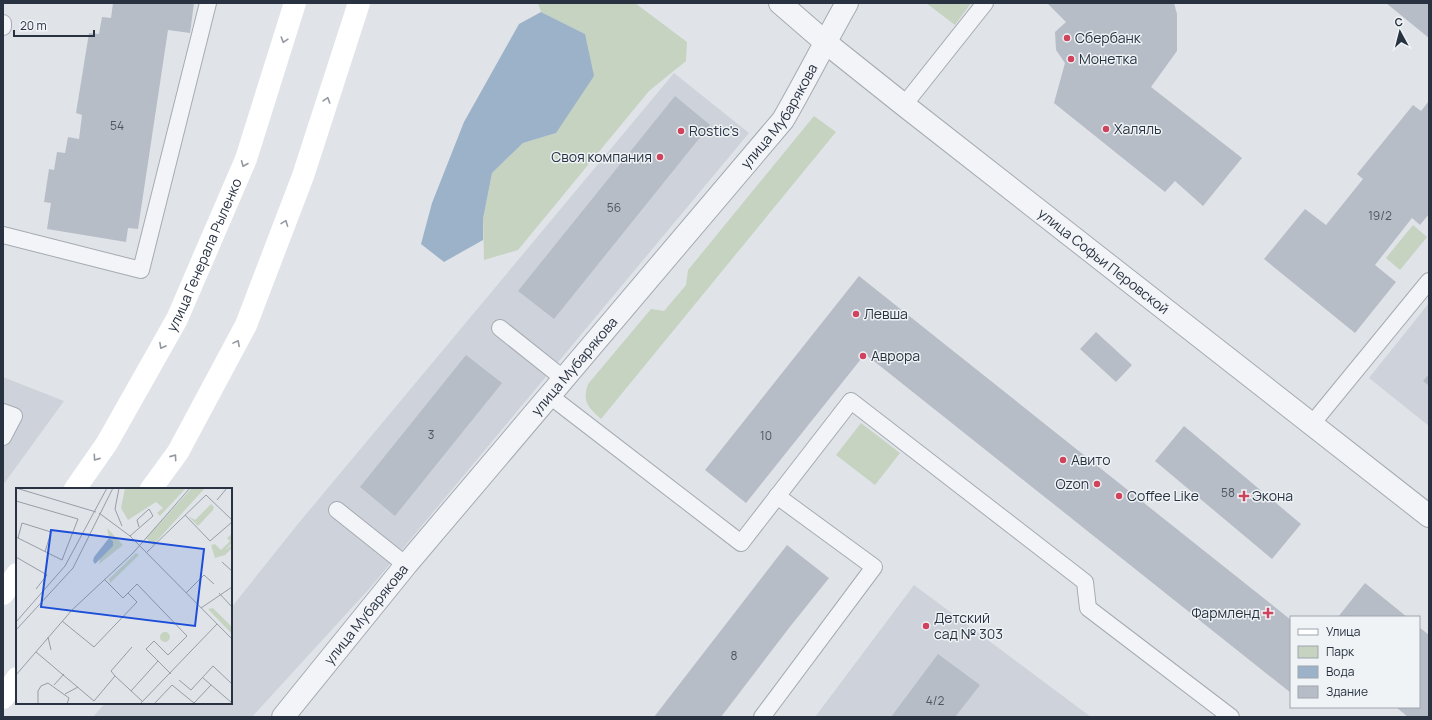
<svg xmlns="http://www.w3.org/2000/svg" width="1432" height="720" viewBox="0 0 1432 720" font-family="Manrope,sans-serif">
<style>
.built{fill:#ced3db}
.green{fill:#c6d3c1}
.water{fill:#9bb2c9}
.building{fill:#b7bdc6}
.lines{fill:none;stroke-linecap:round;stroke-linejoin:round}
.service-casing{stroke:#a5abb3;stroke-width:18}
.minor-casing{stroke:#a5abb3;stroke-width:24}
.tertiary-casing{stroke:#a5abb3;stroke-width:24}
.service{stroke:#f3f4f7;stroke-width:16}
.minor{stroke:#f3f4f7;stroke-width:22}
.tertiary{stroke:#f3f4f7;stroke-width:22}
.secondary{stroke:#fff;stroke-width:22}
.oneway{stroke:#9498a0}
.poi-dot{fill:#cf445c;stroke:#eff3f6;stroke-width:1.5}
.labels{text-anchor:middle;stroke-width:3;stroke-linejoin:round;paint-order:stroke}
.number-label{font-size:12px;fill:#4c5562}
.poi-label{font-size:14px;fill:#283241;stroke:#eff3f6;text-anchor:start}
.street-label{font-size:14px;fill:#283241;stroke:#eff3f6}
.inset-road{fill:none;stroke:#969da6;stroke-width:1}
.view{fill:#1d4ed8;fill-opacity:0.15;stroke:#1d4ed8;stroke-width:2}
.inset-edge{fill:none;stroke:#283241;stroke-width:2}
</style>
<rect width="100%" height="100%" fill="#e0e4e9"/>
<g class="built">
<polygon points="674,73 749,133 370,588 252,717 93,717 105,703 231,703 231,608 297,525"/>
<polygon points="1429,303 1429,426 1369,378"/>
<polygon points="3,377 64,401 3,485"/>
<polygon points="914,585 1091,717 815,717"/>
</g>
<g class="green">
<polygon points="538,3 635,3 687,42 686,61 649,91 518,250 484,260 483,219 492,173 523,143 556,133 585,34 541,12"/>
<polygon points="926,3 971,3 955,25"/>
<path d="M814,116L836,132L601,419C588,407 582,402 588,384L651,309L664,311L686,285L688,270Z"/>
<polygon points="1413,225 1427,237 1400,270 1386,258"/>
<polygon points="861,423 900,453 875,485 836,455"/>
</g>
<polygon class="water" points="541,12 585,34 594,76 556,133 523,143 492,173 483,219 483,240 444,262 421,244 432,203 464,122 519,24"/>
<g class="building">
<polygon points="113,3 194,3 190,33 168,30 138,229 128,228 126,242 47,229 51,203 44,202 49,169 54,170 57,152 65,153 68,137 79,139 82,115 76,113 89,33 99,34 102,17 111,18"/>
<polygon points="1047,3 1174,3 1177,14 1177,51 1151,87 1242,158 1203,206 1175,181 1165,192 1054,103 1065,63 1056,50 1055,32 1066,22"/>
<polygon points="1386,3 1429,3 1429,38"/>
<polygon points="675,96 710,125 554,319 518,291"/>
<polygon points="1429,101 1429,214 1420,225 1412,218 1375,265 1396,282 1355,333 1264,259 1305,209 1326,225 1363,179 1357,174 1413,105 1421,111"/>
<polygon points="859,276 1291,620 1291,693 865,354 746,503 705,470"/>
<polygon points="1096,332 1132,365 1116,382 1080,349"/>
<polygon points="466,355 502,383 395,516 360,487"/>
<polygon points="1429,374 1429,386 1423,381"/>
<polygon points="1184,426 1301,524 1272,559 1155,461"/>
<polygon points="787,545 829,578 789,628 721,717 654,717"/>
<polygon points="1365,583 1407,617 1338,617"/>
<polygon points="1419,627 1429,635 1429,717 1408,717 1396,707 1419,707"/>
<polygon points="938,654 980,685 955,717 891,717"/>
</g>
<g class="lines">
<g class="service-casing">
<g id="service">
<polyline points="3,23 3,27"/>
<polyline points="904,105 985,3"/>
<polyline points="3,235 141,270 208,3"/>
<polyline points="500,328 564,379"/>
<polyline points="550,396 741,543 851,401 1085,582 1088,608 1231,717"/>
<polyline points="3,412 14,416 3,437"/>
<polyline points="1311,425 1429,281"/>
<polyline points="337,510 406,565"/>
<polyline points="762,717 874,567 777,496"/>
</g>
</g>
<g class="minor-casing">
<g id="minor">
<path id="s1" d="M283,717L406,565L783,120C805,82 825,42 847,3"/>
</g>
</g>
<g class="tertiary-casing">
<g id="tertiary">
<path id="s2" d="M780,3L825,42L904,105L1429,516"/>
</g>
</g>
<use href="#service" class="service"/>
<use href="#minor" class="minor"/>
<use href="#tertiary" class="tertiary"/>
<g class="secondary">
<path id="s3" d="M75,489L107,443L177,319L246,159L295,3"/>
<polyline points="151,489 178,452 246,325 303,176 359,3"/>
<polyline points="3,594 17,574"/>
<polyline points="3,698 17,678"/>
</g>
</g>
<defs><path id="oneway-chevron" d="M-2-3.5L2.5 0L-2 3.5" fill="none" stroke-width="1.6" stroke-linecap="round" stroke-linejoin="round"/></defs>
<g class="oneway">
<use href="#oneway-chevron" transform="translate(284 40) rotate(107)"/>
<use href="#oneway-chevron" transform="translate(327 100) rotate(-72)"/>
<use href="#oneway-chevron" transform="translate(244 164) rotate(113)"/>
<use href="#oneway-chevron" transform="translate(285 223) rotate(-69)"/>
<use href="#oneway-chevron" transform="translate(237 343) rotate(-62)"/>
<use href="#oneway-chevron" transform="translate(162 346) rotate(119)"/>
<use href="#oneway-chevron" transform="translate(174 457) rotate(-55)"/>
<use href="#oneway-chevron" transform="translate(96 458) rotate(125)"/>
</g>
<g class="poi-dot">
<circle cx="1067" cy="38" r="4"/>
<circle cx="1071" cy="59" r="4"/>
<circle cx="1106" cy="129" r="4"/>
<circle cx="681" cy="131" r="4"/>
<circle cx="660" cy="157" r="4"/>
<circle cx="856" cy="314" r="4"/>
<circle cx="863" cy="356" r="4"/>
<circle cx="1063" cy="460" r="4"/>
<circle cx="1097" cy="484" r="4"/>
<circle cx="1119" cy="496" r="4"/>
<path d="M1242 490h4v4h4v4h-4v4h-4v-4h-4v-4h4z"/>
<path d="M1266 607h4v4h4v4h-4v4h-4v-4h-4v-4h4z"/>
<circle cx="926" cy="626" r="4"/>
</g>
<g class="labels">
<g class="number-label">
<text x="117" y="130">54</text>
<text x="614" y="212">56</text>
<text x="1380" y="220">19/2</text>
<text x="431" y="439">3</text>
<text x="766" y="440">10</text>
<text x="1228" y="497">58</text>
<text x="734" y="660">8</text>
<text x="935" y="705">4/2</text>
</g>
<g class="poi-label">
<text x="1075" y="43">Сбербанк</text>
<text x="1079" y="64">Монетка</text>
<text x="1114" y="134">Халяль</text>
<text x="689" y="136">Rostic's</text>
<text x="652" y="162" text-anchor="end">Своя компания</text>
<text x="864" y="319">Левша</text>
<text x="871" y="361">Аврора</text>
<text x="1071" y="465">Авито</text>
<text x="1089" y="489" text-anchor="end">Ozon</text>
<text x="1127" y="501">Coffee Like</text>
<text x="1252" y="501">Экона</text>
<text x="1260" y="618" text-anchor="end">Фармленд</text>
<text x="934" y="623">Детский<tspan x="934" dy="16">сад № 303</tspan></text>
</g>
<g class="street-label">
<text dy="5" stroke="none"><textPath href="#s1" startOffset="780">улица Мубарякова</textPath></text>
<text dy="5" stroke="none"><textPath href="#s3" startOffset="268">улица Генерала Рыленко</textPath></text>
<text dy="5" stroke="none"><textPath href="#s2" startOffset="414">улица Софьи Перовской</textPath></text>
<text dy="5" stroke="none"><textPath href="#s1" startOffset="456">улица Мубарякова</textPath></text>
<text dy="5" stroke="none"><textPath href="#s1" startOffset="132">улица Мубарякова</textPath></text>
</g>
</g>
<g transform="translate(16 488)">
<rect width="216" height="216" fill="#e0e4e9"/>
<path d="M109,0H170L144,28L141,25L147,20L140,14L112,32L105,20ZM176,0H189L137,57L130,50ZM195,16L198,19L197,22L182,38L172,28L179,32ZM91,40L107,57L83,76L85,67L97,53L93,50ZM216,46V55L209,62L216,57V60L209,67L199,70L195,57L199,56L205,62L214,53L211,50ZM120,65L123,67L94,95L93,91ZM197,120L216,139V146L192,121ZM144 149a5 5 0 1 1 10 0a5 5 0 1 1-10 0Z" fill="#c6d3c1"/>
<path d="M93,50L97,53V58L79,76L77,73L78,69Z" fill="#9bb2c9"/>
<path class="inset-road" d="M0,0L80,24M103,0L99,21L106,38M201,12L211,0M0,13L62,31L46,72L0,49M83,25L114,48L216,151M169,27L194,53L216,34M114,48L137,28L133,21L121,32L123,39M2,50L6,35L35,44L29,64M130,65L190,7L216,32M0,69L31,87L20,101M206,74L216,83M88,91L107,110L121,96L171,148L152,167L138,153L130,161L155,186M170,105L188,87L198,96M203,105L216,119M185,120L216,99M46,133L78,159L121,114L112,105M0,134L49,78L91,0M0,142L57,80L97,0M32,149L35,162M20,164L78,213L99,188L126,213M0,187L56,122L117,65L174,0M99,188L95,183L116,159M187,190L216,215M163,192L175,202L197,178L216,196M38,197L48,186M115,203L142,173M49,206L62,199M22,216V203L25,198L32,195L53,210L51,216M124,216L201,136M138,216L156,197L178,215L195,197"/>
<path class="view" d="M35,42L188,61L179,138L25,119Z"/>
<rect width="216" height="216" class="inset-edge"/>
</g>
<rect width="1432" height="720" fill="none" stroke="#283241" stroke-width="8"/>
<rect x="1290" y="616" width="130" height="92" fill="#eff3f6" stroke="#9fa6ae"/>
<rect x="1298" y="629" width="20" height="6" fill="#ffffff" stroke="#9fa6ae"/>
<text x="1326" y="636" font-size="12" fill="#283241">Улица</text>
<rect x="1298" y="646" width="20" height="12" fill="#c6d3c1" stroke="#9fa6ae"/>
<text x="1326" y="656" font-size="12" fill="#283241">Парк</text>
<rect x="1298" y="666" width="20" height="12" fill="#9bb2c9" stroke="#9fa6ae"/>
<text x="1326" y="676" font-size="12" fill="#283241">Вода</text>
<rect x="1298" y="686" width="20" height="12" fill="#b7bdc6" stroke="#9fa6ae"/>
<text x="1326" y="696" font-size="12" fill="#283241">Здание</text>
<g transform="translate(1400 32) rotate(353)" stroke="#eff3f6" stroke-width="3" paint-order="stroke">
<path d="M0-3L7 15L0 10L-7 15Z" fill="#283241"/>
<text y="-6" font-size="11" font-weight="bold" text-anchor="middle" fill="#283241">С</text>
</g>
<path d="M14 30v6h80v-6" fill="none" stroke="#283241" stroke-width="2"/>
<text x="20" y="30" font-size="12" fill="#283241" stroke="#eff3f6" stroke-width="3" paint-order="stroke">20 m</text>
</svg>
